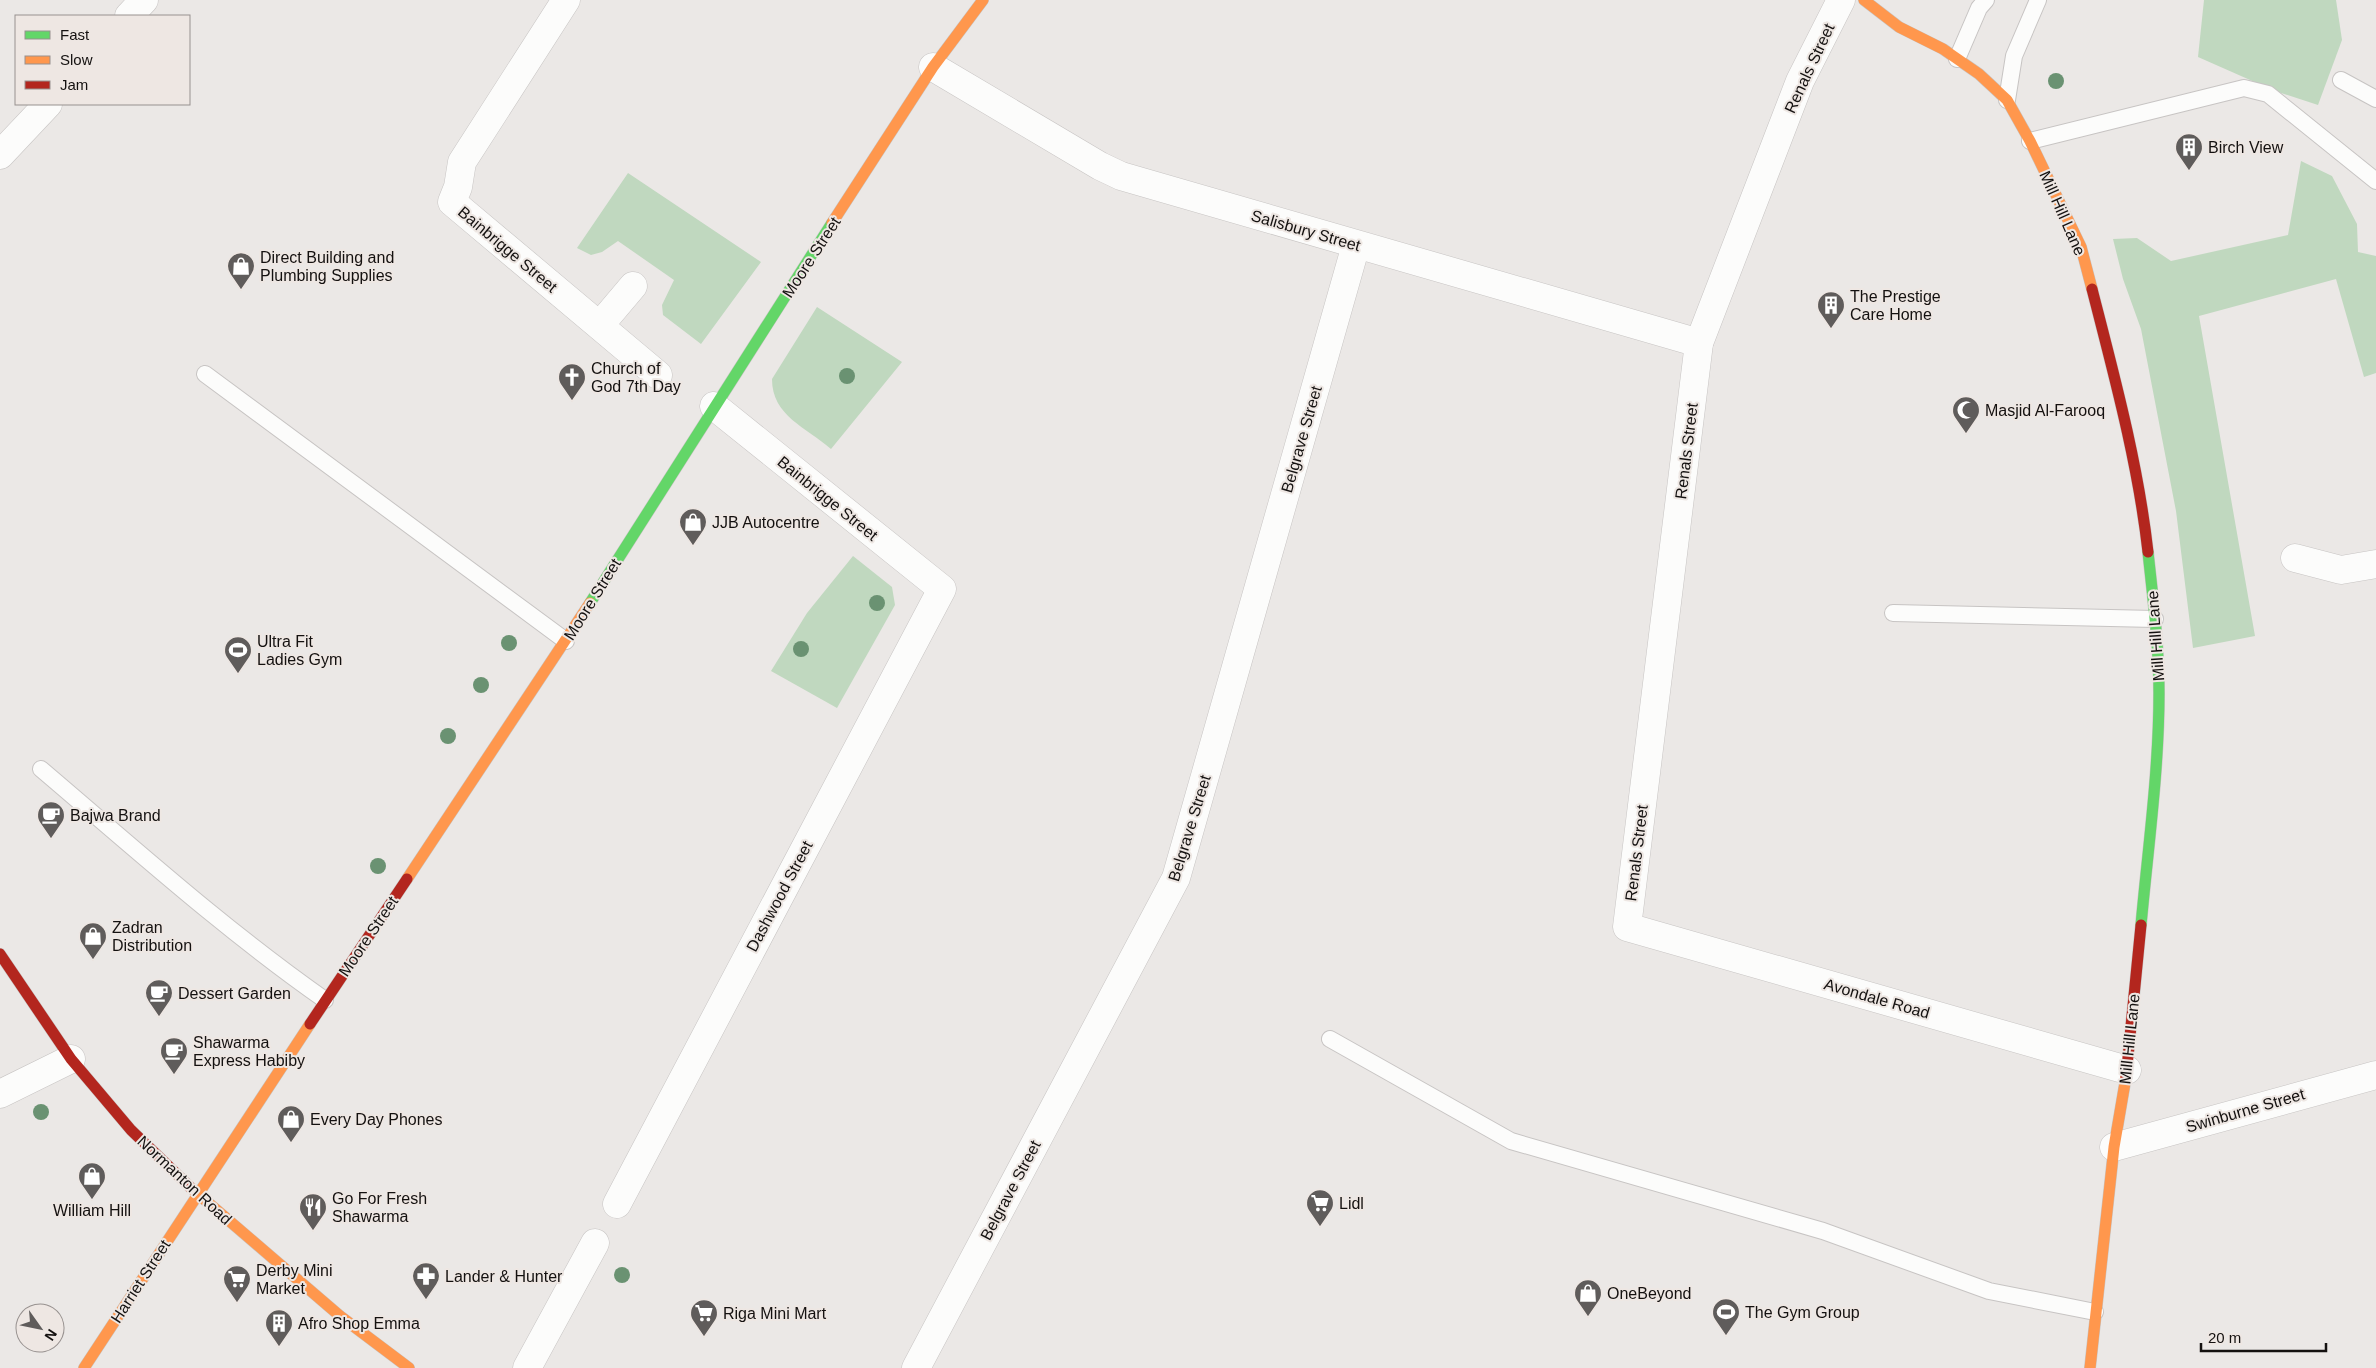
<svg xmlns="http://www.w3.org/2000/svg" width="2376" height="1368" viewBox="0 0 2376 1368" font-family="Arial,sans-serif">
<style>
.green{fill:#c0d8bf}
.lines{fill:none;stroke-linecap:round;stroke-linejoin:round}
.lane-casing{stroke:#c7c4c3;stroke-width:18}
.street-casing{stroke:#c7c4c3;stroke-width:29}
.fast-casing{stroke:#c7c4c3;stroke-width:12}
.slow-casing{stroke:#c7c4c3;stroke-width:12}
.jam-casing{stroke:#c7c4c3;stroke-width:12}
.lane{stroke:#fcfcfb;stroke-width:16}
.street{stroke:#fcfcfb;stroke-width:28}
.fast{stroke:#63d668;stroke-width:11}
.slow{stroke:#ff974d;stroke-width:11}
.jam{stroke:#b3261e;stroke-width:11}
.tree{fill:#6a9272}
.labels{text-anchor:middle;stroke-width:4;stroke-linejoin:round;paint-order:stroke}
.street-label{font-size:16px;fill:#141110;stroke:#eee7e3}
.poi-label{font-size:16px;fill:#141110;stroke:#eee7e3;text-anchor:start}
</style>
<rect width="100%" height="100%" fill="#ebe8e6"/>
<g class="green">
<polygon points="2204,0 2336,0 2342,40 2318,105 2275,91 2198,57"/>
<polygon points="2301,161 2332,176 2357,224 2358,252 2376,256 2376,373 2364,377 2336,279 2199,316 2255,636 2193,648 2176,511 2141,329 2123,279 2113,239 2137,238 2171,261 2288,235"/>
<polygon points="628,173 761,262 701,344 663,315 662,305 674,280 618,241 602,252 591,255 577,248"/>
<path d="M817,307L902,362L831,449C806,427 772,416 772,379Z"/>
<polygon points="853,556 892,587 895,605 837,708 771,671 807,613"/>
</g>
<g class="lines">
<g class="lane-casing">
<g id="lane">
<polyline points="1957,59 1979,8 1986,0"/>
<polyline points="2341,80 2376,99"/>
<polyline points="2007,100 2014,56 2038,0"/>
<polyline points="2030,141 2244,88 2268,94 2376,181"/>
<polyline points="205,374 566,641"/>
<polyline points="1893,613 2155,619"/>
<path d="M41,769C134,848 225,930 325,1000"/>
<polyline points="1330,1039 1511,1141 1823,1231 1989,1291 2095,1312"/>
</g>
</g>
<g class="street-casing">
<g id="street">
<polyline points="566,0 462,162 458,187 452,202 658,375"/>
<polyline points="1841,0 1800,81 1699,343 1627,927 2127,1070"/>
<polyline points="129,16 144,0"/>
<polyline points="933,67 1100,166 1121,176 1699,343"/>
<polyline points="0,155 48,104"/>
<polyline points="600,325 633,286"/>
<polyline points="2295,558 2341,570 2376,564"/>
<polyline points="0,1094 71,1059"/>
<polyline points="2114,1147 2376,1075"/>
<polyline points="617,1204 942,589 714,406"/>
<polyline points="527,1368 595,1243"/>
<polyline points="916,1368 1176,878 1356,245"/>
</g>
</g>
<g class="fast-casing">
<g id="fast">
<polyline points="590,603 832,223"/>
<path d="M2141,925C2148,848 2159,770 2159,693C2159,646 2153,599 2148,552"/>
</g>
</g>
<g class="slow-casing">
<g id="slow">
<polyline points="1864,0 1899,27 1943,49 1979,74 2007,100 2030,141 2081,247 2092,289"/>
<polyline points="832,223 933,67 983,0"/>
<polyline points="407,879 590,603"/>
<polyline points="191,1188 340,1316 409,1368"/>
<polyline points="84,1368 310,1024"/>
<polyline points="2090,1368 2114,1147 2126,1077"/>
</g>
</g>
<g class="jam-casing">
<g id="jam">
<path d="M2092,289C2114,375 2138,463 2148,552"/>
<polyline points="0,954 71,1059 131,1130 191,1188"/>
<polyline points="310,1024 407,879"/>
<polyline points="2126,1077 2141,925"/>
</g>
</g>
<use href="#lane" class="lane"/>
<use href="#street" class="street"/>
<use href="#fast" class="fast"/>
<use href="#slow" class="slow"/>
<use href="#jam" class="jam"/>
</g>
<g class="tree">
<circle cx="2056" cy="81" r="8"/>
<circle cx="847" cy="376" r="8"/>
<circle cx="877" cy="603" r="8"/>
<circle cx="509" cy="643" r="8"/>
<circle cx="801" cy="649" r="8"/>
<circle cx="481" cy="685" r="8"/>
<circle cx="448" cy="736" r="8"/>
<circle cx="378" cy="866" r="8"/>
<circle cx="41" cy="1112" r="8"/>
<circle cx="622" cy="1275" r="8"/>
</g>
<defs>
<g id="building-pin" transform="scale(1.4375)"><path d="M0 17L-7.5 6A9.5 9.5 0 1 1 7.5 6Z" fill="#5f5c5b" stroke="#eee7e3"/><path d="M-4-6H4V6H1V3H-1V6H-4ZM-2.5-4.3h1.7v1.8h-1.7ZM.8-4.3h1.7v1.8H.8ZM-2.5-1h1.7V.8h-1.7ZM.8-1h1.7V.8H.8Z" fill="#fff"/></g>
<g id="shop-pin" transform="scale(1.4375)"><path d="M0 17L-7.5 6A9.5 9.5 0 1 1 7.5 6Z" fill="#5f5c5b" stroke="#eee7e3"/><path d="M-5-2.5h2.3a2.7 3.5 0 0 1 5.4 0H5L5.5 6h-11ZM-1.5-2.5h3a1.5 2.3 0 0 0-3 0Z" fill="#fff"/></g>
<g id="church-pin" transform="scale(1.4375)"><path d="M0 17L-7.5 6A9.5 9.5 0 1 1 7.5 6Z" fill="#5f5c5b" stroke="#eee7e3"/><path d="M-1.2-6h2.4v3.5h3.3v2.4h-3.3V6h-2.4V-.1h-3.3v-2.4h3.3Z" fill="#fff"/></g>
<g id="mosque-pin" transform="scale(1.4375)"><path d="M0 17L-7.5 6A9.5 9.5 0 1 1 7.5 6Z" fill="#5f5c5b" stroke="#eee7e3"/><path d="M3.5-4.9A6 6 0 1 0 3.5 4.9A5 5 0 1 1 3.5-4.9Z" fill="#fff"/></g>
<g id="stadium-pin" transform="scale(1.4375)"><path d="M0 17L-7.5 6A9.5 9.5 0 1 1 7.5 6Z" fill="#5f5c5b" stroke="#eee7e3"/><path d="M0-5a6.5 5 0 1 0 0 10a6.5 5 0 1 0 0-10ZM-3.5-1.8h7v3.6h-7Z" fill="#fff"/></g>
<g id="cafe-pin" transform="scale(1.4375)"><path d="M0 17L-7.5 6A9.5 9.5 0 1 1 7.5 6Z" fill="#5f5c5b" stroke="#eee7e3"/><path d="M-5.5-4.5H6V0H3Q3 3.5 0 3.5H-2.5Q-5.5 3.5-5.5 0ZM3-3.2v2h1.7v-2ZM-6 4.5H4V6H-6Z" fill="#fff"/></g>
<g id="supermarket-pin" transform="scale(1.4375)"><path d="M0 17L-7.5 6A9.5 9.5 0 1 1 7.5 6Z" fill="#5f5c5b" stroke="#eee7e3"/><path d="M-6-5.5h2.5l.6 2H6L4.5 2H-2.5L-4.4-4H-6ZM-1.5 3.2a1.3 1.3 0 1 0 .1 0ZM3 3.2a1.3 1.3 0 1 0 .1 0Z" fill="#fff"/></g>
<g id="restaurant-pin" transform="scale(1.4375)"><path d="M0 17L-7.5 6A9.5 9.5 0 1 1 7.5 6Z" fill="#5f5c5b" stroke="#eee7e3"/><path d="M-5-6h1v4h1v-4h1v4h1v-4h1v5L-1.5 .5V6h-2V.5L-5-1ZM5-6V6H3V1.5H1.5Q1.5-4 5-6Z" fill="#fff"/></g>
<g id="pharmacy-pin" transform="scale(1.4375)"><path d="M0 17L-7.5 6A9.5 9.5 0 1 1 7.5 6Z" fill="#5f5c5b" stroke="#eee7e3"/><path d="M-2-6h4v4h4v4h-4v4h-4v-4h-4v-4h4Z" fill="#fff"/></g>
</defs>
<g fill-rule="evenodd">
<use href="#building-pin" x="2189" y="147"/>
<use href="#shop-pin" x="241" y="266"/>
<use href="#building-pin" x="1831" y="305"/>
<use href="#church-pin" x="572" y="377"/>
<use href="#mosque-pin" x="1966" y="410"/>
<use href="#shop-pin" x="693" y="522"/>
<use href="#stadium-pin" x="238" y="650"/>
<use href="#cafe-pin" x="51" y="815"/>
<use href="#shop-pin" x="93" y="936"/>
<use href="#cafe-pin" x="159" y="993"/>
<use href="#cafe-pin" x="174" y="1051"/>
<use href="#shop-pin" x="291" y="1119"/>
<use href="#shop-pin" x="92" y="1176"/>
<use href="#supermarket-pin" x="1320" y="1203"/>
<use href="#restaurant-pin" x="313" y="1207"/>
<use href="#pharmacy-pin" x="426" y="1276"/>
<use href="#supermarket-pin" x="237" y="1279"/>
<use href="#shop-pin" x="1588" y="1293"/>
<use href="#stadium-pin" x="1726" y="1312"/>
<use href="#supermarket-pin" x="704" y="1313"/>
<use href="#building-pin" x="279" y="1323"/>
</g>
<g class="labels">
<g class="street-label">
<text transform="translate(1809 68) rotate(-65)" y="6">Renals Street</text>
<text transform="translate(2063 213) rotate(66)" y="6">Mill Hill Lane</text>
<text transform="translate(1306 230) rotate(16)" y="6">Salisbury Street</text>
<text transform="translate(508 249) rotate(40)" y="6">Bainbrigge Street</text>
<text transform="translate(811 257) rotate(-57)" y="6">Moore Street</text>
<text transform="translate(1301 439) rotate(-74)" y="6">Belgrave Street</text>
<text transform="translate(1686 451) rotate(-83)" y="6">Renals Street</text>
<text transform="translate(828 498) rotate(39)" y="6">Bainbrigge Street</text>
<text transform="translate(592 599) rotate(-58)" y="6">Moore Street</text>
<text transform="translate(2155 636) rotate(-94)" y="6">Mill Hill Lane</text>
<text transform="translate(1189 828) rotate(-73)" y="6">Belgrave Street</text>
<text transform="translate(1636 853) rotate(-83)" y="6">Renals Street</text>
<text transform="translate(779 896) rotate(-62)" y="6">Dashwood Street</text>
<text transform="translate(368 936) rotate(-56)" y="6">Moore Street</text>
<text transform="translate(1877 998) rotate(16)" y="6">Avondale Road</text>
<text transform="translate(2129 1039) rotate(-84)" y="6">Mill Hill Lane</text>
<text transform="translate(2245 1110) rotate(-16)" y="6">Swinburne Street</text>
<text transform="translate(185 1180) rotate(43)" y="6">Normanton Road</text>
<text transform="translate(1010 1190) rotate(-62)" y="6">Belgrave Street</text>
<text transform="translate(140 1281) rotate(-57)" y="6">Harriet Street</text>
</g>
<g class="poi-label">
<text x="2208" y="153">Birch View</text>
<text x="260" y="263">Direct Building and<tspan x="260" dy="18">Plumbing Supplies</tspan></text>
<text x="1850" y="302">The Prestige<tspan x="1850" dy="18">Care Home</tspan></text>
<text x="591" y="374">Church of<tspan x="591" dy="18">God 7th Day</tspan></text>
<text x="1985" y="416">Masjid Al-Farooq</text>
<text x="712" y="528">JJB Autocentre</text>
<text x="257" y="647">Ultra Fit<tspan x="257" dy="18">Ladies Gym</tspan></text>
<text x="70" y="821">Bajwa Brand</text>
<text x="112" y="933">Zadran<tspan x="112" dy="18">Distribution</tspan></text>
<text x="178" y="999">Dessert Garden</text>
<text x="193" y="1048">Shawarma<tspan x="193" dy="18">Express Habiby</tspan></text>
<text x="310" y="1125">Every Day Phones</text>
<text x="332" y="1204">Go For Fresh<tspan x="332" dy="18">Shawarma</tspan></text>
<text x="1339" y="1209">Lidl</text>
<text x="92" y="1216" text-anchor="middle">William Hill</text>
<text x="256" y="1276">Derby Mini<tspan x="256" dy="18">Market</tspan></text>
<text x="445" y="1282">Lander &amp; Hunter</text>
<text x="1607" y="1299">OneBeyond</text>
<text x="1745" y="1318">The Gym Group</text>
<text x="723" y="1319">Riga Mini Mart</text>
<text x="298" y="1329">Afro Shop Emma</text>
</g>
</g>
<rect x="15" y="15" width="175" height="90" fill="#eee7e3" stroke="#97918f"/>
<rect x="25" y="31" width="25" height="8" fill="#63d668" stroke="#97918f"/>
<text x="60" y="40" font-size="15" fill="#141110">Fast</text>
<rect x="25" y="56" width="25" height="8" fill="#ff974d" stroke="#97918f"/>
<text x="60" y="65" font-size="15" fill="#141110">Slow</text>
<rect x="25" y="81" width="25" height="8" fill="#b3261e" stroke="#97918f"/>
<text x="60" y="90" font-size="15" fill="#141110">Jam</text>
<g transform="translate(40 1328) rotate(123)"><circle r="24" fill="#eee7e3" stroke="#97918f"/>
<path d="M0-4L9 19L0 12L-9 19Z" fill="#5f5c5b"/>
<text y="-8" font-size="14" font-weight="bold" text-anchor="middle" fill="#141110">N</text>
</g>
<path d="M2201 1343v8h125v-8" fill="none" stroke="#141110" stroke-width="2.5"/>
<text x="2208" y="1343" font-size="15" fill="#141110" stroke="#eee7e3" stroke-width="4" paint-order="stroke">20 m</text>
</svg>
